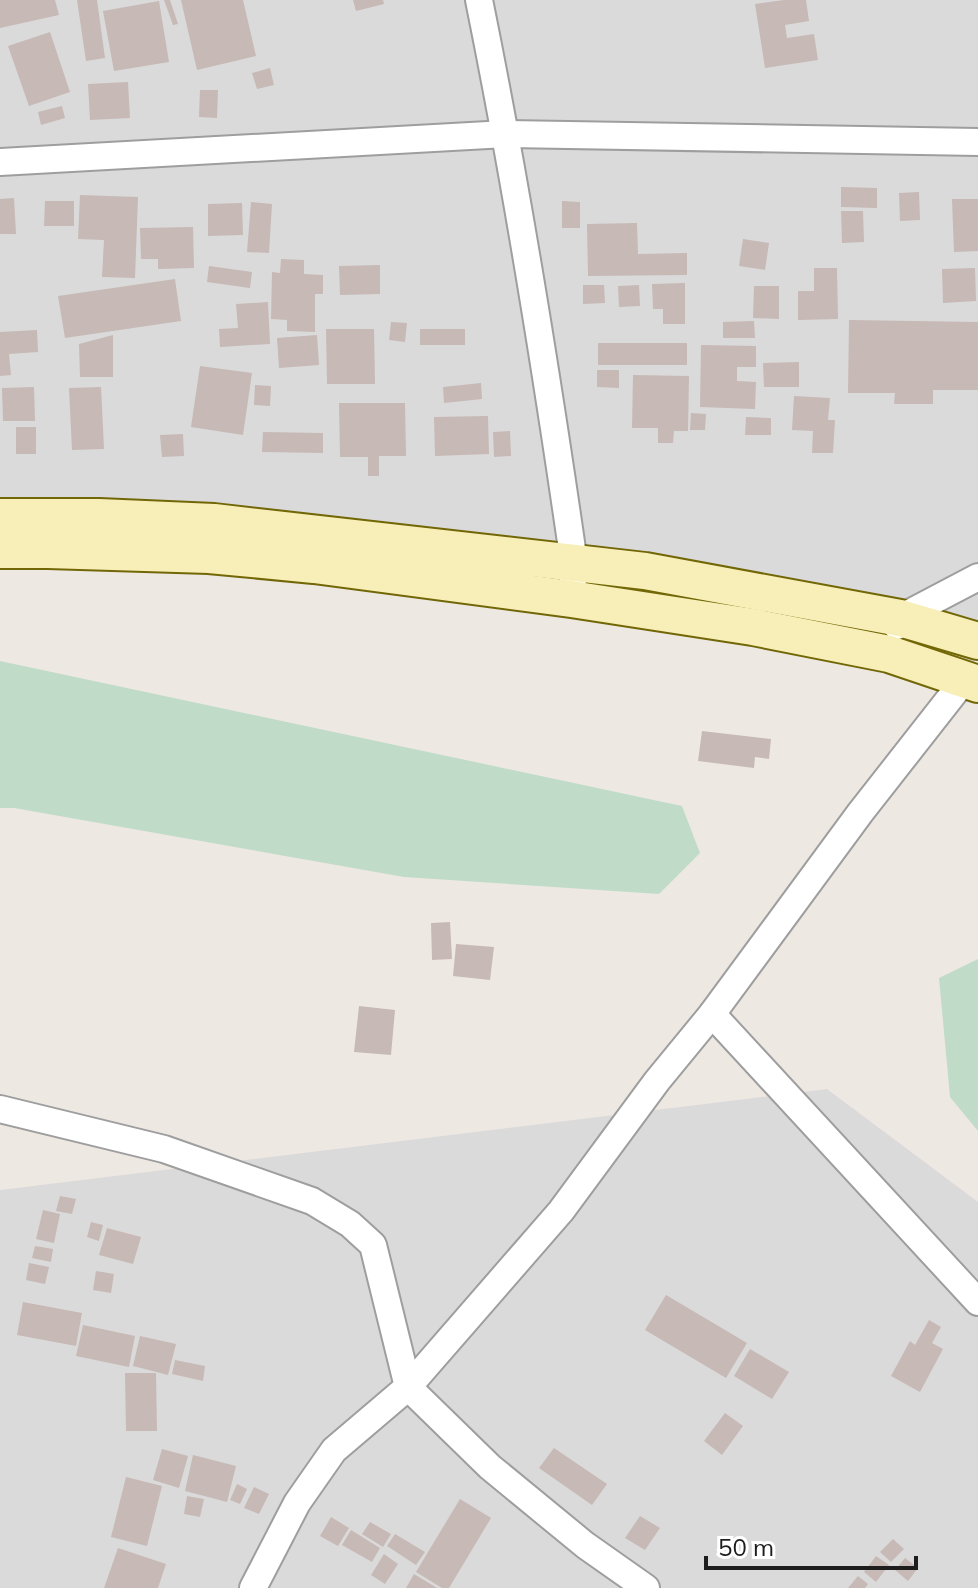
<svg xmlns="http://www.w3.org/2000/svg" width="978" height="1588" viewBox="0 0 978 1588" font-family="Mulish,sans-serif">
<style>
.residential{fill:#dbdada}
.wetland{fill:#c0dcc9}
.building{fill:#c6b9b6}
.lines{fill:none;stroke-linecap:round;stroke-linejoin:round}
.street-casing{stroke:#9e9e9e;stroke-width:30}
.secondary-casing{stroke:#726706;stroke-width:40}
.street{stroke:#fff;stroke-width:26}
.secondary{stroke:#f8eeb7;stroke-width:36}
</style>
<rect width="100%" height="100%" fill="#eee8e3"/>
<g class="residential">
<polygon points="0,0 978,0 978,627 178,517 0,520"/>
<polygon points="827,1089 978,1202 978,1588 0,1588 0,1190"/>
</g>
<g class="wetland">
<polygon points="0,661 682,806 700,853 659,894 404,877 14,808 0,808"/>
<polygon points="978,959 978,1131 950,1097 939,978"/>
</g>
<g class="building">
<polygon points="0,0 55,0 59,15 0,28"/>
<polygon points="77,0 97,0 105,58 86,61"/>
<polygon points="164,0 170,0 178,24 173,25"/>
<polygon points="181,0 243,0 256,56 197,70"/>
<polygon points="353,0 383,0 384,4 356,11"/>
<polygon points="784,0 806,0 809,21 785,25 787,38 814,34 818,60 765,68 755,4"/>
<polygon points="159,1 169,62 114,71 103,11"/>
<polygon points="50,32 70,92 29,106 8,46"/>
<polygon points="270,68 274,85 257,89 252,73"/>
<polygon points="128,82 130,118 90,120 88,84"/>
<polygon points="200,90 218,90 217,118 199,117"/>
<polygon points="62,106 65,118 41,125 38,112"/>
<polygon points="841,187 877,188 877,208 841,207"/>
<polygon points="919,192 920,220 900,221 899,193"/>
<polygon points="80,195 138,197 135,278 102,277 104,240 78,239"/>
<polygon points="14,198 16,234 0,234 0,199"/>
<polygon points="952,199 978,199 978,251 954,252"/>
<polygon points="45,201 74,201 74,226 44,226"/>
<polygon points="562,201 580,202 580,228 562,228"/>
<polygon points="251,202 272,204 269,253 247,252"/>
<polygon points="242,203 243,235 208,236 208,204"/>
<polygon points="841,211 863,211 864,242 842,243"/>
<polygon points="637,223 638,254 687,253 687,275 588,276 587,224"/>
<polygon points="193,227 194,268 158,269 158,259 141,259 140,228"/>
<polygon points="743,239 769,243 765,270 739,266"/>
<polygon points="281,259 304,260 304,274 323,275 323,294 315,294 315,332 287,331 287,320 271,319 272,272 280,273"/>
<polygon points="380,265 380,294 340,295 339,266"/>
<polygon points="209,266 252,272 250,288 207,282"/>
<polygon points="814,268 837,268 838,319 798,320 798,291 814,291"/>
<polygon points="975,268 976,301 943,303 942,269"/>
<polygon points="175,279 181,321 65,338 58,296"/>
<polygon points="685,283 685,324 663,324 663,309 653,309 652,284"/>
<polygon points="583,285 604,285 605,303 583,304"/>
<polygon points="639,285 640,306 619,307 618,286"/>
<polygon points="754,286 779,286 779,319 753,318"/>
<polygon points="268,302 270,344 220,347 219,329 238,328 236,304"/>
<polygon points="849,320 978,322 978,390 933,390 933,404 894,404 895,393 848,393"/>
<polygon points="754,321 755,338 723,338 723,322"/>
<polygon points="391,322 407,323 405,342 389,340"/>
<polygon points="326,329 374,329 375,384 327,384"/>
<rect x="420" y="329" width="45" height="16"/>
<polygon points="37,330 38,352 9,354 11,375 0,376 0,332"/>
<polygon points="113,335 113,377 80,377 79,344"/>
<polygon points="317,335 319,365 279,368 277,338"/>
<rect x="598" y="343" width="89" height="22"/>
<polygon points="701,345 756,346 756,367 737,367 737,381 756,382 755,409 700,407"/>
<polygon points="799,362 799,387 764,387 763,363"/>
<polygon points="200,366 252,373 243,435 191,427"/>
<polygon points="597,370 619,370 619,388 597,387"/>
<polygon points="633,375 689,376 688,431 674,431 673,443 658,443 658,428 632,428"/>
<polygon points="481,383 482,399 444,403 443,387"/>
<polygon points="255,385 271,386 270,406 254,405"/>
<polygon points="34,387 35,421 3,421 2,388"/>
<polygon points="101,387 104,449 72,450 69,388"/>
<polygon points="794,396 830,398 828,420 835,420 833,453 812,453 813,431 792,430"/>
<polygon points="339,403 405,403 406,456 379,456 379,476 368,476 368,457 340,457"/>
<polygon points="691,413 706,414 705,430 690,430"/>
<polygon points="488,416 489,454 435,456 434,417"/>
<polygon points="746,417 771,418 771,435 745,435"/>
<rect x="16" y="427" width="20" height="27"/>
<polygon points="510,431 511,456 494,457 493,432"/>
<polygon points="263,432 323,433 323,453 262,452"/>
<polygon points="183,434 184,456 162,457 160,435"/>
<polygon points="702,731 771,739 769,759 755,757 754,768 698,761"/>
<polygon points="450,922 452,959 432,960 431,923"/>
<polygon points="456,944 494,947 490,980 453,976"/>
<polygon points="359,1006 395,1010 391,1055 354,1052"/>
<polygon points="60,1196 76,1199 72,1214 56,1211"/>
<polygon points="43,1210 60,1214 54,1243 36,1239"/>
<polygon points="91,1222 103,1225 99,1241 87,1237"/>
<polygon points="107,1228 141,1237 133,1264 99,1255"/>
<polygon points="35,1246 53,1249 51,1262 32,1258"/>
<polygon points="29,1263 49,1267 45,1284 26,1280"/>
<polygon points="96,1271 114,1274 111,1293 93,1290"/>
<polygon points="666,1295 747,1343 726,1378 645,1330"/>
<polygon points="23,1302 82,1313 76,1346 17,1335"/>
<polygon points="929,1320 941,1327 932,1343 943,1349 920,1392 891,1376 910,1341 915,1345"/>
<polygon points="83,1325 135,1336 129,1367 76,1356"/>
<polygon points="140,1336 176,1344 168,1375 133,1366"/>
<polygon points="750,1349 789,1372 772,1399 734,1376"/>
<polygon points="175,1360 205,1366 203,1381 172,1374"/>
<polygon points="125,1373 156,1373 157,1431 126,1431"/>
<polygon points="725,1413 743,1426 722,1455 704,1441"/>
<polygon points="554,1448 607,1484 592,1505 539,1468"/>
<polygon points="162,1449 188,1456 179,1488 153,1480"/>
<polygon points="193,1455 236,1466 227,1502 185,1491"/>
<polygon points="126,1477 162,1486 147,1546 111,1537"/>
<polygon points="237,1484 247,1489 240,1504 230,1500"/>
<polygon points="254,1487 269,1494 259,1514 244,1508"/>
<polygon points="187,1496 204,1499 200,1517 184,1514"/>
<polygon points="460,1499 491,1518 449,1588 442,1588 416,1572"/>
<polygon points="640,1516 660,1528 645,1550 625,1538"/>
<polygon points="331,1517 349,1528 338,1546 320,1536"/>
<polygon points="370,1522 391,1534 383,1547 362,1534"/>
<polygon points="351,1530 380,1548 372,1562 342,1545"/>
<polygon points="395,1534 425,1552 416,1565 387,1546"/>
<polygon points="893,1539 904,1549 891,1562 880,1552"/>
<polygon points="118,1548 166,1564 158,1588 104,1588"/>
<polygon points="384,1554 398,1564 385,1584 371,1575"/>
<polygon points="876,1556 889,1565 876,1582 864,1572"/>
<polygon points="905,1558 918,1568 908,1581 895,1570"/>
<polygon points="414,1574 437,1588 406,1588"/>
<polygon points="858,1576 868,1584 865,1588 848,1588"/>
</g>
<g class="lines">
<g class="street-casing">
<g id="street">
<path d="M479,0C517,187 547,375 574,563L573,580"/>
<polyline points="0,162 506,134 978,142"/>
<polyline points="897,626 900,618 978,577"/>
<polyline points="712,1014 978,1302"/>
<polyline points="0,1109 164,1149 312,1201 350,1224 373,1245 408,1387 490,1467 585,1545 646,1588"/>
<polyline points="253,1588 297,1503 334,1450 408,1387 561,1211 657,1081 712,1014 860,813 965,679"/>
</g>
</g>
<g class="secondary-casing">
<g id="secondary">
<polyline points="0,517 99,517 214,522 645,571 900,618 978,641"/>
<polyline points="0,550 48,550 209,555 314,565 571,599 753,627 889,654 978,684"/>
</g>
</g>
<use href="#street" class="street"/>
<use href="#secondary" class="secondary"/>
</g>
<path d="M706 1556v12h210v-12" fill="none" stroke="#1d1d1d" stroke-width="4"/>
<text x="718" y="1556" font-size="24" fill="#1d1d1d" stroke="#ffffff" stroke-width="6" paint-order="stroke">50 m</text>
</svg>
